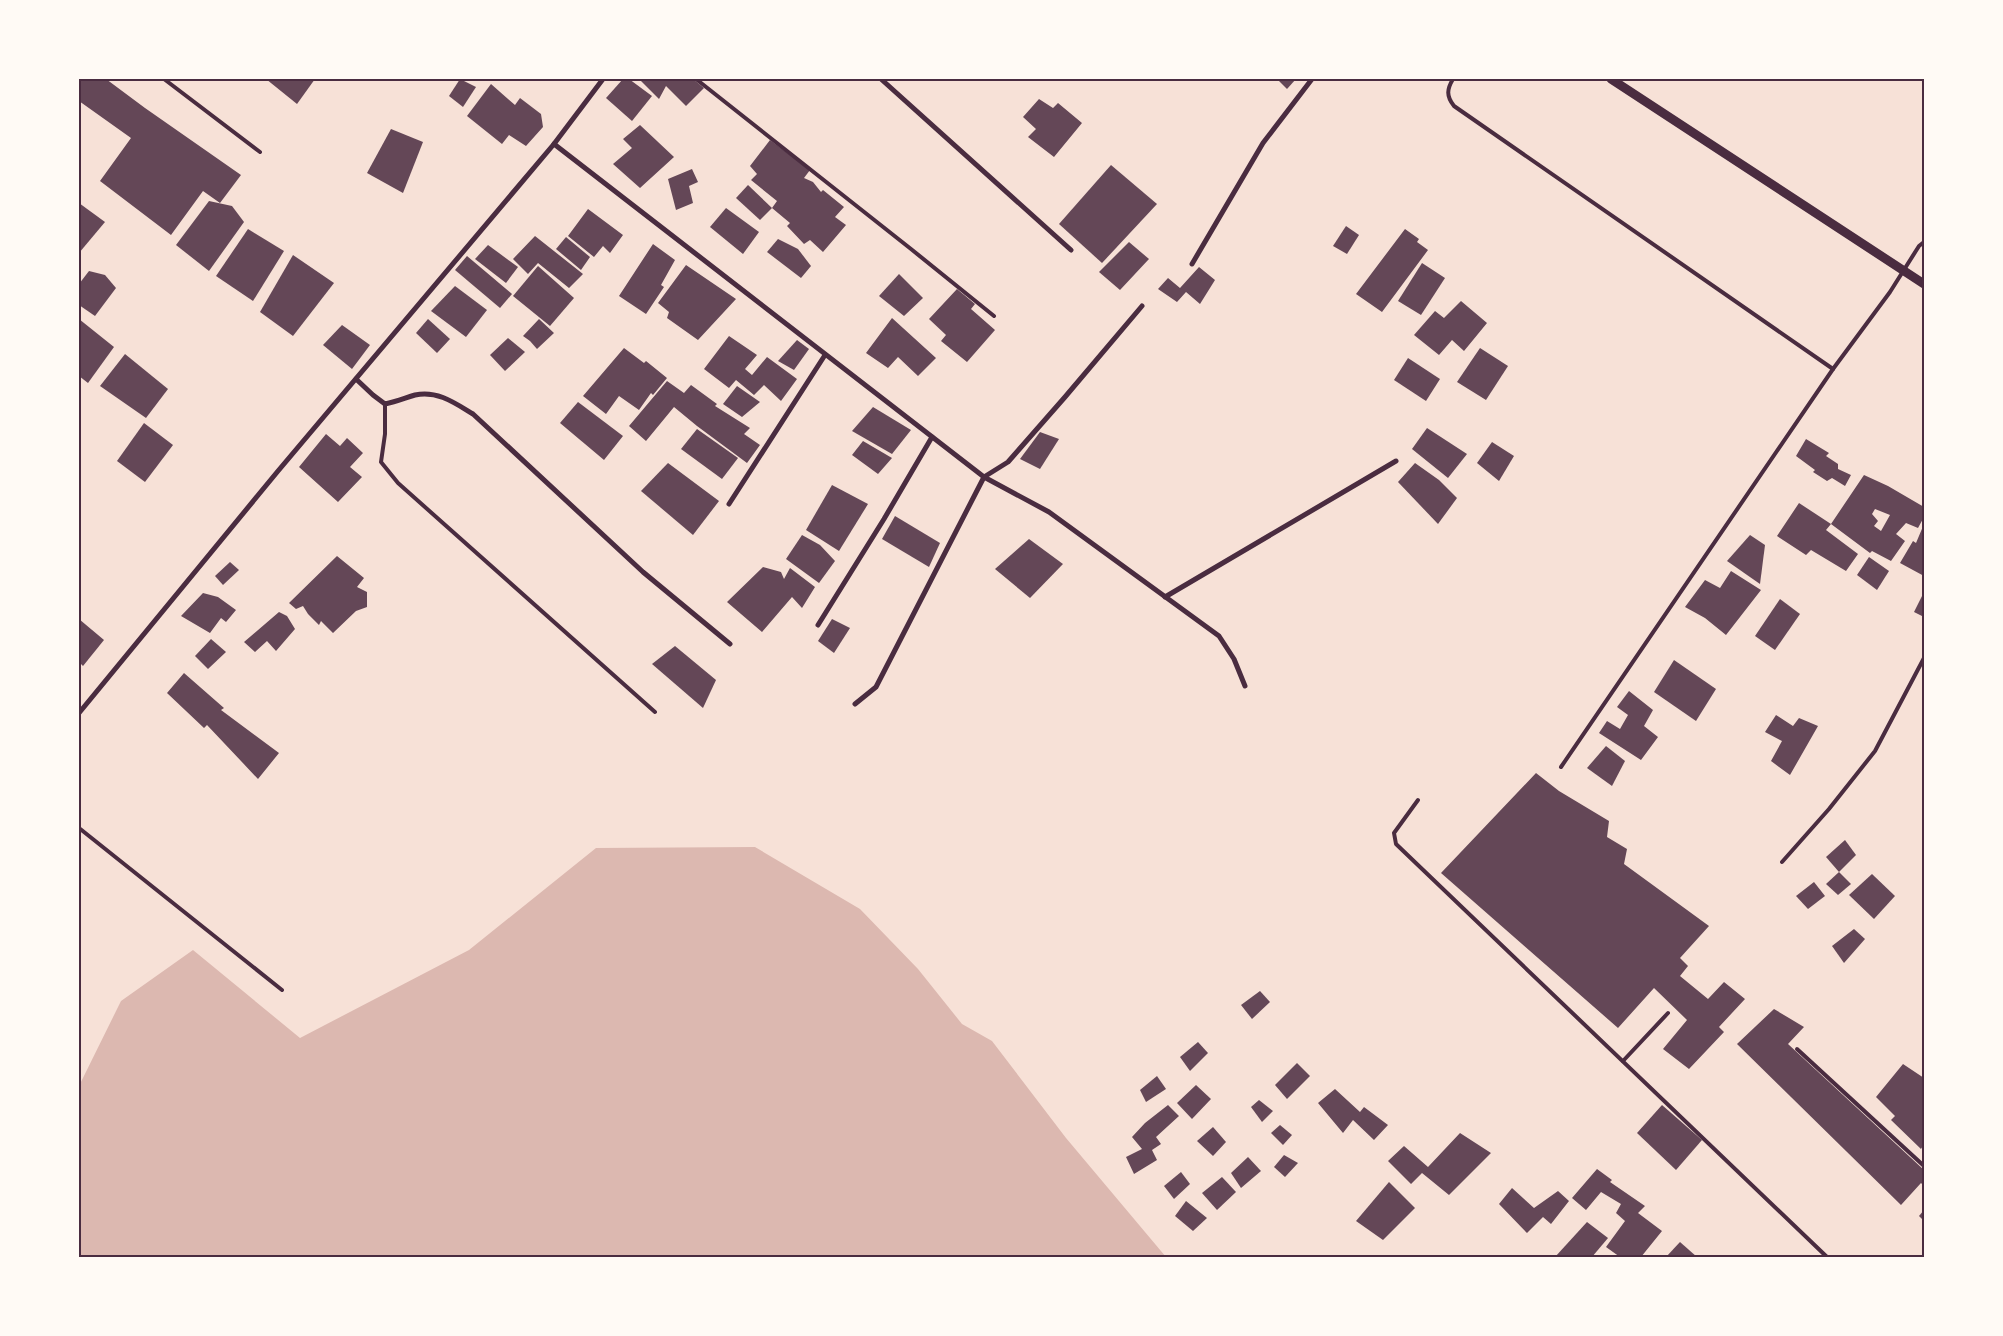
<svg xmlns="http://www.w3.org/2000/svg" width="2003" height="1336" viewBox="0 0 2003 1336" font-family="Figtree,sans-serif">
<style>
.water{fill:#dcb8b0}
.building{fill:#644757;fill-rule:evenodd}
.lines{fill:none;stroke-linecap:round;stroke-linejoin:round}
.service{stroke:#4a2c40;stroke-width:4}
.minor{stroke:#4a2c40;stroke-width:5}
.tertiary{stroke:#4a2c40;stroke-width:9}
.neatline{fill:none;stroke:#4a2c40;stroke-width:2}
</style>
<rect width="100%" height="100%" fill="#f7e1d7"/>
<polygon class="water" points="755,847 860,909 918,969 962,1024 992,1041 1066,1138 1166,1257 79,1257 79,1086 121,1001 193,950 300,1038 469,950 596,848"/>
<g class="building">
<polygon points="79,79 106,79 145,108 241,175 220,203 203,191 171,235 100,181 131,138 79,101"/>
<polygon points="266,79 315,79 297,104"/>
<polygon points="460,79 476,87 463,107 449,96"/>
<polygon points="623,79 629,79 652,96 632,121 606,98"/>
<polygon points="639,79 693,79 704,88 686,106 666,86 659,99"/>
<polygon points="1277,79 1296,79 1287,89"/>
<polygon points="491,84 515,105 520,98 541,114 543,127 526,146 509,135 502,144 467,116"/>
<polygon points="1039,99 1053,108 1058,103 1082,123 1054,157 1028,137 1036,129 1023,117"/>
<polygon points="640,125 674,157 640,188 613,164 632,148 623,139"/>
<polygon points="391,129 423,142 403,193 367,173"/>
<polygon points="770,140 810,170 804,178 813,182 821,192 823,190 844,207 835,217 846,225 823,252 810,240 804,244 787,226 790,223 772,208 777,201 751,180 757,174 750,166"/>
<polygon points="1111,165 1157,204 1102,263 1059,224"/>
<polygon points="692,169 698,182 689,186 693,203 676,210 668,179"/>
<polygon points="748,185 772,208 760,220 736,198"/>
<polygon points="209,201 232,206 244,222 209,271 176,245"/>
<polygon points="79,203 105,222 79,253"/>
<polygon points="726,208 759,232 743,254 710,227"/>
<polygon points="588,209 623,235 610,253 603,246 594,257 568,236"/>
<polygon points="1346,226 1359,235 1347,254 1333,246"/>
<polygon points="248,229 284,251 253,301 216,276"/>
<polygon points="1405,229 1419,239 1417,242 1428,250 1382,312 1356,294"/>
<polygon points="535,236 583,274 569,288 538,263 528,274 513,259"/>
<polygon points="566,237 590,257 581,270 556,249"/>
<polygon points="778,239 798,249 811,266 801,278 767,252"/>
<polygon points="1129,242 1149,259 1120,290 1099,272"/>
<polygon points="653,244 675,260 661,285 664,287 646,314 619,296"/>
<polygon points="488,245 518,267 506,283 475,259"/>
<polygon points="293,255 334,283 293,336 260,312"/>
<polygon points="467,256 512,294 500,308 455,270"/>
<polygon points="1422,263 1445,278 1421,315 1398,301"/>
<polygon points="686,265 736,299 698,340 667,318 669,312 658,303"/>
<polygon points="538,266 574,298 550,326 513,296"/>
<polygon points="1199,267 1215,280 1200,304 1186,292 1177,302 1158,289 1168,278 1180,288"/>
<polygon points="89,271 105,275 116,288 95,316 79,305 79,284"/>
<polygon points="899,274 923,298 904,316 879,296"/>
<polygon points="455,286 487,310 466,337 431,311"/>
<polygon points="957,289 975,304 971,309 995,330 967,362 941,341 946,335 929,319"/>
<polygon points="1461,301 1487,323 1464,351 1452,340 1439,355 1414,335 1435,311 1444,318"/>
<polygon points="892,318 936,358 918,376 898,357 888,368 866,353"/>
<polygon points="79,319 114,347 88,383 79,376"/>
<polygon points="428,319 450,339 437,353 416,333"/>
<polygon points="539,319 554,333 537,349 530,341 523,336"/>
<polygon points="342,325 370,345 352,369 323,345"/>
<polygon points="729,336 757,355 745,369 752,375 767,357 797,379 781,401 764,385 754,395 736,380 729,388 704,369"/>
<polygon points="508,338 525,352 505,371 490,355"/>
<polygon points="797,340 809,349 794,370 778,361"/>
<polygon points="624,348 644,363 646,361 667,378 653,395 651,393 639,410 619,396 606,414 583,396"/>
<polygon points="1480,348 1508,366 1486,400 1457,382"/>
<polygon points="125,354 168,389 146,418 100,386"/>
<polygon points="1408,358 1440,379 1426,401 1394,380"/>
<polygon points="667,381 684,393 691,385 717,404 715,406 750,428 744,434 760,445 747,463 697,426 674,407 646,441 629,426"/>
<polygon points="737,386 760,402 742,417 723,404"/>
<polygon points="578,402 623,436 604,460 560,423"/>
<polygon points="873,407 911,430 892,454 852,431"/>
<polygon points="144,423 173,445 145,482 117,461"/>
<polygon points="1427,428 1467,454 1448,478 1412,449"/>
<polygon points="697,429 738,458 722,479 681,449"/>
<polygon points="1040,432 1059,439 1040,469 1020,459"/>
<polygon points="326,434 340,446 347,438 363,453 350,467 362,477 338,502 299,467"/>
<polygon points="1806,439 1829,453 1826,456 1838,464 1838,469 1851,475 1845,486 1832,478 1827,481 1813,472 1815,470 1796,456"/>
<polygon points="863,441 892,458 878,474 852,455"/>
<polygon points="1492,442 1514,456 1499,481 1477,463"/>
<polygon points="668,463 719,501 693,535 641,491"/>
<polygon points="1415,463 1439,480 1457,498 1438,524 1398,482"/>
<path d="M1864,475L1888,486L1924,507V517L1918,528L1906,523L1896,534L1905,541L1891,561L1872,551L1870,553L1831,524ZM1875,509L1890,515L1881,531L1874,526L1878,521L1872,514Z"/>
<polygon points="832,485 868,504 839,551 806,530"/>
<polygon points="1799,503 1831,524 1826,530 1858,554 1846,571 1811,550 1806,555 1777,536"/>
<polygon points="895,516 940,543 929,567 882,539"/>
<polygon points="1924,524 1924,576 1900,563 1913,541 1916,543"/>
<polygon points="802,535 820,545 835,561 819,583 786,559"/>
<polygon points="1750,535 1765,545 1760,584 1727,561"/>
<polygon points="1029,539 1063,564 1030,598 995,569"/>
<polygon points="337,556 364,578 357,587 367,592 367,607 356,611 333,633 321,621 319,625 308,614 303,606 296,609 289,603"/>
<polygon points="1869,557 1889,571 1877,590 1857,575"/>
<polygon points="230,562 239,570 223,585 215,576"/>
<polygon points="763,567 781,572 784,579 790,568 815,587 802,608 792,597 762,632 727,602"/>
<polygon points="1731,571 1761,590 1726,635 1705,618 1685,607 1705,580 1720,588"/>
<polygon points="1924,592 1924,617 1914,612"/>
<polygon points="203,593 218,597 236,610 226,622 221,618 210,633 181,616"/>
<polygon points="1780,599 1800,614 1775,650 1755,636"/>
<polygon points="279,612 287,616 295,629 276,651 267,641 255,652 244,642"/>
<polygon points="79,619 104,640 83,666 79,662"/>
<polygon points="832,619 850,628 834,653 818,641"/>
<polygon points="211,639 226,652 208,669 195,656"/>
<polygon points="675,646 716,680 703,708 652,664"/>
<polygon points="1674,660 1716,689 1696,721 1654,692"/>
<polygon points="184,673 224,708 221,710 279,753 258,779 207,725 204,728 167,693"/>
<polygon points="1629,691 1653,710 1644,726 1658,737 1641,760 1599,733 1607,721 1620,729 1628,715 1617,707"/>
<polygon points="1776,715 1793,726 1799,718 1818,726 1790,775 1771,761 1782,741 1765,732"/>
<polygon points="1606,746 1625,761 1612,786 1587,768"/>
<polygon points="1536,773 1559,791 1609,821 1607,837 1627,849 1624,864 1709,926 1680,958 1688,966 1680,976 1708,999 1724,982 1745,999 1719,1027 1724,1032 1689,1069 1663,1049 1687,1020 1654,988 1618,1028 1441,873"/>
<polygon points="1845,840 1856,855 1839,872 1826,857"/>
<polygon points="1839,872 1851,884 1838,895 1826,884"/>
<polygon points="1872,874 1895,896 1874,919 1849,895"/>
<polygon points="1814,882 1825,896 1808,909 1796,896"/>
<polygon points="1854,929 1865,939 1844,963 1832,946"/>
<polygon points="1260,991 1270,1002 1252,1019 1241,1005"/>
<polygon points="1774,1009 1804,1027 1788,1044 1924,1170 1924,1186 1921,1183 1901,1205 1737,1044"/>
<polygon points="1198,1042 1208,1053 1190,1071 1180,1057"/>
<polygon points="1297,1063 1310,1076 1287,1099 1275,1085"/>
<polygon points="1903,1064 1924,1078 1924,1144 1921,1149 1891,1120 1895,1116 1876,1097"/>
<polygon points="1157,1076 1166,1089 1146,1102 1140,1090"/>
<polygon points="1196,1085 1211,1099 1192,1119 1177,1103"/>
<polygon points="1335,1089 1360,1112 1364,1107 1388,1125 1374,1140 1353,1120 1343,1133 1318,1103"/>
<polygon points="1259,1100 1273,1111 1262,1122 1251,1107"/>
<polygon points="1168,1105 1179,1116 1156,1137 1161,1144 1152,1150 1157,1160 1134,1174 1126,1157 1142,1149 1132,1137 1145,1123"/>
<polygon points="1662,1105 1702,1140 1676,1170 1637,1133"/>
<polygon points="1280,1125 1292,1135 1283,1145 1271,1133"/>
<polygon points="1213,1127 1226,1142 1213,1156 1197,1141"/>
<polygon points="1460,1133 1491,1153 1449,1195 1422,1173 1411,1184 1388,1161 1404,1146 1428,1167"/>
<polygon points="1284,1155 1298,1163 1285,1177 1274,1167"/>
<polygon points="1248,1157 1261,1171 1241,1188 1231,1173"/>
<polygon points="1597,1169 1612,1180 1610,1182 1645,1206 1638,1213 1662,1231 1641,1257 1620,1257 1606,1247 1625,1221 1616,1213 1621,1204 1601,1192 1586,1210 1572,1198"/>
<polygon points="1181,1172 1190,1184 1174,1199 1164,1186"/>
<polygon points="1222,1177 1236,1192 1217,1210 1202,1193"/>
<polygon points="1389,1182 1415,1208 1383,1240 1356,1221"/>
<polygon points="1512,1188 1534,1208 1558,1191 1569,1201 1551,1224 1543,1217 1527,1233 1499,1204"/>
<polygon points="1186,1201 1207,1218 1193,1231 1175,1216"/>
<polygon points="1924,1210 1924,1221 1919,1216"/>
<polygon points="1587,1222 1608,1238 1592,1257 1555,1257"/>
<polygon points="1680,1242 1697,1257 1666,1257"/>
</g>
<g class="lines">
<g class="service">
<polyline points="164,79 260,152"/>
<polyline points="696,79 911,249 994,316"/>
<path d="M1453,79C1447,89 1446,96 1454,106L1833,369"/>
<polyline points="385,404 385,434 381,462 398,483 655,712"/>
<polyline points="1561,767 1833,369 1890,292 1919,246 1924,242"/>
<polyline points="1418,800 1394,833 1396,844 1827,1257"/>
<polyline points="79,828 282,990"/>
<polyline points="1782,862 1829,809 1875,751 1924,658"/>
<polyline points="1797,1049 1924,1166"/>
<polyline points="1623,1061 1668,1013"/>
</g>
<g class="minor">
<polyline points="881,79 1071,250"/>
<polyline points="554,144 984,477 1049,512 1219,636 1234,659 1245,686"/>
<polyline points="1192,264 1263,143 1312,79"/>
<path d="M356,379L373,395L385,404C396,402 405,398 415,395C437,390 455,403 473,414L643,572L730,644"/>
<polyline points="729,504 825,355"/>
<polyline points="1165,597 1396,461"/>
<polyline points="818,625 884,519 932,437"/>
<polyline points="855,704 876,687 984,477 1008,462 1065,397 1142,306"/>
<polyline points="79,713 278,471 554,144 603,79"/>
</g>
<polyline class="tertiary" points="1611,79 1924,284"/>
</g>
<rect width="2003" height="1336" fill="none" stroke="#fffaf5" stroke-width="160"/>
<rect x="80" y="80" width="1843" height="1176" class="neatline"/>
</svg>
